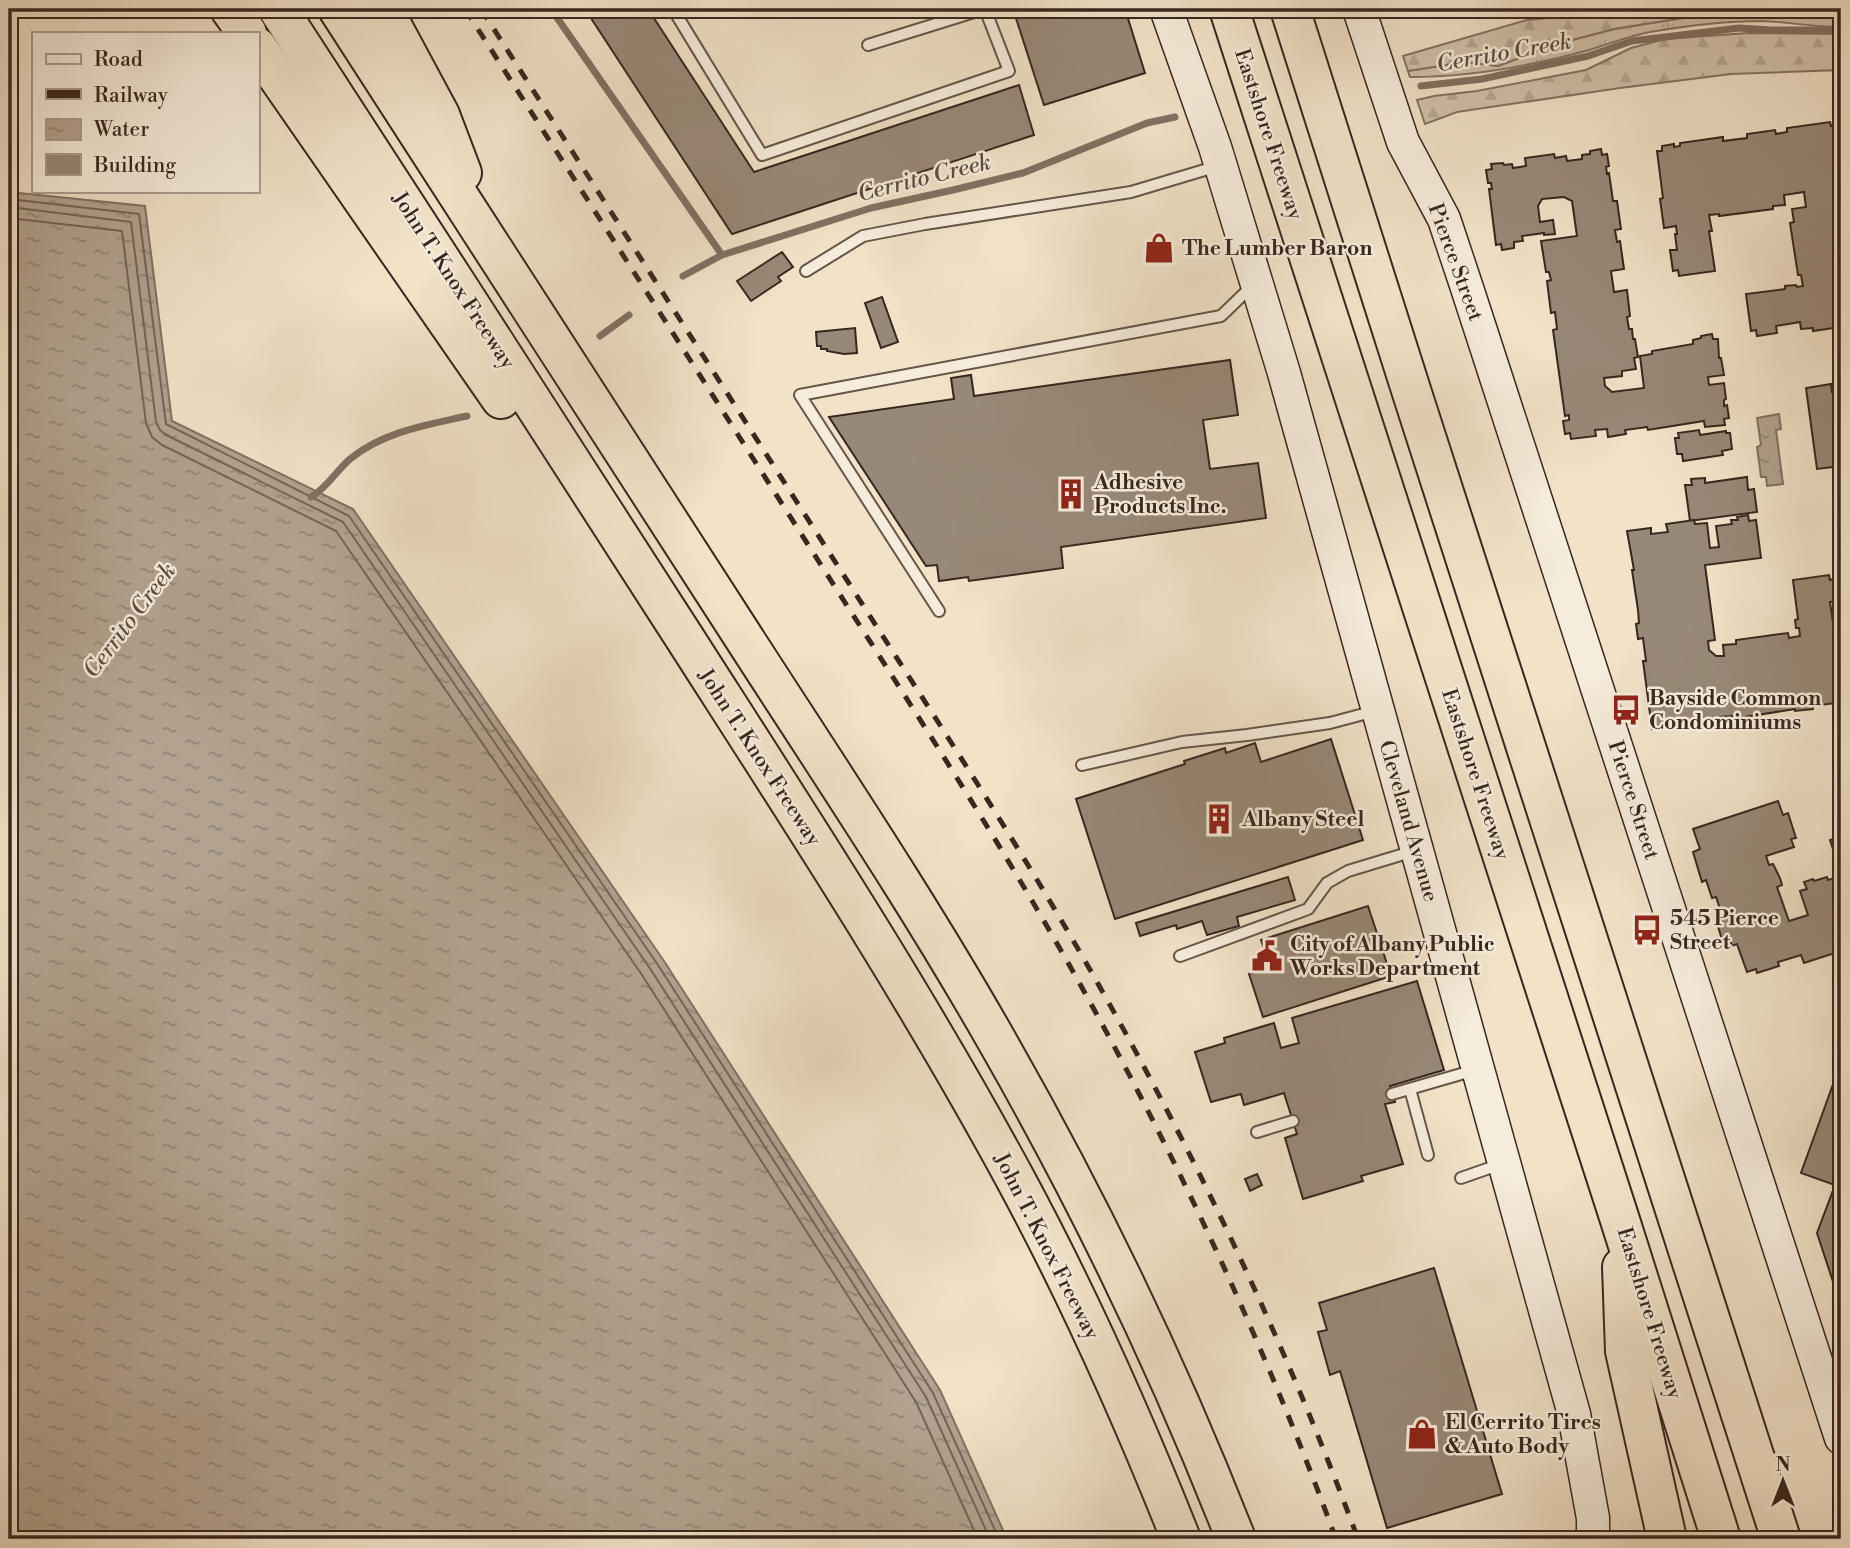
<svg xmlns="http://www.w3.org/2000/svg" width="1850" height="1548" viewBox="0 0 1850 1548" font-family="'Libre Bodoni',serif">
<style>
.grass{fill:url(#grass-tufts);stroke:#857465;stroke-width:2}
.forest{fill:url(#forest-firs);stroke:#857465;stroke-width:2}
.water{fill:url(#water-ripples);stroke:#817162;stroke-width:2}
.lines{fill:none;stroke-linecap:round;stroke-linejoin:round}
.shore{stroke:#756457;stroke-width:2}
.stream{stroke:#817162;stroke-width:7}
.building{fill:#988877;stroke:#38271f;stroke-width:2}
.lane-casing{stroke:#665649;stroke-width:14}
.secondary-casing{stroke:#38271f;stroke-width:35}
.highway-casing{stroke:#38271f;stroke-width:42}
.lane{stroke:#f6ecdb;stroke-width:10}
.secondary{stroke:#f6ecdb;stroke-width:32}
.highway{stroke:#f1e2c8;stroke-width:38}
.rail{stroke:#38271f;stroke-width:5;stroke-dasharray:12 12;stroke-linecap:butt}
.labels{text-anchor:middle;stroke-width:5;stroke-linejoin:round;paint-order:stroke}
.street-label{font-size:21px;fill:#38271f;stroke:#f6ecdb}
.poi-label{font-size:21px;font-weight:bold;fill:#38271f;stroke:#f6ecdb;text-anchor:start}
.water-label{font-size:23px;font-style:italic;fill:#5d4c41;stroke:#f6ecdb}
</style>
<defs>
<pattern id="grass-tufts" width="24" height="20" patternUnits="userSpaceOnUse" patternTransform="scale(1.75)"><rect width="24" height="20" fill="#d2c2ab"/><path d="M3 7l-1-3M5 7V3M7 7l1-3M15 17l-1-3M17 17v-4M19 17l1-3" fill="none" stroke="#b5a793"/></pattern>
<pattern id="forest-firs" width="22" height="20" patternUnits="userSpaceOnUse" patternTransform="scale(1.75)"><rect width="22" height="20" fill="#d2c2ab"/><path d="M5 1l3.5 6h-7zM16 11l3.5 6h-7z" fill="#b5a793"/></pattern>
<pattern id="water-ripples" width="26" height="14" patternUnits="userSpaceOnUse" patternTransform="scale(1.75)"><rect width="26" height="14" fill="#b2a28f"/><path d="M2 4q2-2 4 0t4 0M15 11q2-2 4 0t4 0" fill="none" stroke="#928474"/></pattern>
</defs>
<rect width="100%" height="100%" fill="#f1e2c8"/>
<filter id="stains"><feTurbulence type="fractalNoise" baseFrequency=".00286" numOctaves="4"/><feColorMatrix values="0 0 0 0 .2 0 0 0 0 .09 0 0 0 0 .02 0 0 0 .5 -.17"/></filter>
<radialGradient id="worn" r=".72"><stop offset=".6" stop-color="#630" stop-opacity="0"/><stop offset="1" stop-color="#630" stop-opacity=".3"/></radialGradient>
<path class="grass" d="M1739,9H1841V27C1814,27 1788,22 1762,21C1726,21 1685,26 1650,32C1629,36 1609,44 1589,50C1531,66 1469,77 1410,77L1408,71L1465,62L1498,66L1553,45L1614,29Z"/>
<g class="forest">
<polygon points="1599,9 1739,9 1614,29 1553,45 1498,66 1465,62 1408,71 1403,56 1527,20 1570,16"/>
<polygon points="1748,33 1841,34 1841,70 1731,74 1620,88 1457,112 1425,124 1417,100 1434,96 1477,91 1586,70 1631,48 1665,39"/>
</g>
<g class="water">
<polygon points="9,192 145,206 172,421 353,509 664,961 940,1390 1007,1539 9,1539"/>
<polygon points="1779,414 1781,429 1776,430 1783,484 1767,486 1766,477 1761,477 1757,447 1761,445 1757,418"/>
</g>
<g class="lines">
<g class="shore">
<polyline points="9,199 139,214 166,424 349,516 658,965 933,1393 999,1539"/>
<polyline points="9,207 131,222 156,422 160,430 166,435 343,522 651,970 926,1397 990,1539"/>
<polyline points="9,218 122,231 146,423 152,437 162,445 336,531 642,975 916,1402 978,1539"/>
</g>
<g class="stream">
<polyline points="551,9 722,255"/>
<polyline points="1421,86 1482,79 1588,56 1632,41 1739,28 1771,30 1841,30"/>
<polyline points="683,276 722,255 871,208 953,190 1023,173 1147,123 1175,117"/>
<polyline points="600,336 629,315"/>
<path d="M311,497C327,488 336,471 350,459C383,432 426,425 467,416"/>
</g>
</g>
<g class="building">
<polygon points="585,9 648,9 754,172 1019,85 1034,135 732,234"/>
<polygon points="1013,9 1125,9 1145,73 1044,105"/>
<polygon points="1841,121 1841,327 1813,331 1813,328 1801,329 1800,322 1776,326 1777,333 1757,336 1756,330 1751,331 1746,294 1785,289 1785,286 1796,285 1797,287 1803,286 1801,275 1798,275 1790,223 1794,222 1792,209 1806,207 1804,192 1784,195 1785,205 1773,206 1773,209 1719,216 1719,214 1709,215 1712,231 1709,231 1715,271 1679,276 1678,270 1673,271 1670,250 1677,250 1675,234 1677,234 1676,226 1664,228 1660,199 1663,198 1657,151 1662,151 1662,146 1674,144 1674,147 1680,146 1680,143 1723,137 1723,141 1747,138 1747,134 1775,130 1776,134 1787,132 1787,128 1830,122 1831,126 1837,125 1837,122"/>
<polygon points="1601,149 1602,155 1607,154 1609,166 1606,167 1607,174 1609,173 1613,201 1617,201 1621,229 1615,230 1617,242 1620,241 1624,269 1611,271 1614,292 1627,290 1630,316 1627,317 1629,329 1632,329 1633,339 1635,339 1638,357 1634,358 1636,369 1622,371 1622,376 1604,378 1605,386 1612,392 1644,388 1640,356 1652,354 1652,351 1693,344 1693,340 1701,338 1701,336 1712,334 1713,339 1718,339 1719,358 1721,358 1724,375 1708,377 1709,385 1724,383 1726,399 1724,400 1724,406 1727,405 1729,418 1724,419 1725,425 1705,427 1704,421 1648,430 1647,427 1625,430 1626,434 1608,437 1607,429 1595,430 1596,436 1571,439 1570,433 1565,434 1563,421 1569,420 1569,415 1565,416 1553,330 1557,329 1555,312 1551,313 1547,281 1551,280 1549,272 1546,272 1541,241 1577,236 1572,201 1564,197 1542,199 1538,206 1540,222 1553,220 1555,234 1544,235 1544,233 1522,236 1523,241 1514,242 1514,248 1502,250 1501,244 1496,245 1489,189 1492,189 1491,183 1488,183 1486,170 1492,169 1491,164 1503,163 1504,165 1512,164 1513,168 1526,166 1525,158 1554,154 1555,158 1566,156 1567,161 1582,159 1582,155 1590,154 1590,151"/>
<polygon points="782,252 793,267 778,277 781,281 751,301 737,281"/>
<polygon points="882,297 898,342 881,348 865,303"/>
<polygon points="855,328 857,353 844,354 827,351 827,349 821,349 821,346 817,346 816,332"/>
<polygon points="1230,360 1238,415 1203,420 1210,469 1258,463 1266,518 1061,547 1063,568 969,581 968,577 939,581 937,565 926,566 829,417 954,399 951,378 971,375 974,396"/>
<polygon points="1831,384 1832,392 1841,390 1841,466 1817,469 1806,388"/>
<polygon points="1699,430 1700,435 1726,431 1726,433 1730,433 1732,449 1722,451 1723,455 1683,461 1682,454 1677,454 1675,438 1679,438 1678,433"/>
<polygon points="1747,477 1748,490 1754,489 1757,512 1690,521 1685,485 1692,485 1691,479 1705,478 1705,483"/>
<polygon points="1748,515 1749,521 1756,520 1761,558 1705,565 1715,640 1708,641 1709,650 1716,656 1724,656 1723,645 1736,644 1736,640 1788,633 1789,638 1800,636 1799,628 1796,628 1795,620 1798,619 1793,580 1829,575 1830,580 1834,579 1836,601 1830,602 1833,623 1841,622 1841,666 1837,667 1839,677 1841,677 1841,706 1836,706 1835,703 1813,706 1813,709 1795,711 1795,709 1732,719 1732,716 1720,717 1720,721 1692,724 1692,722 1652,729 1643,661 1646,661 1643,638 1638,639 1636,624 1639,623 1638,610 1632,570 1634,570 1627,531 1651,528 1651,534 1668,532 1666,524 1694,520 1695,524 1707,523 1710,548 1719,547 1716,526 1732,524 1731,520 1738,520 1737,517"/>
<polygon points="1331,739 1363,840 1115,919 1076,799 1185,764 1184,761 1225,748 1226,753 1255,743 1261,762"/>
<polygon points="1778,801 1783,815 1788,813 1796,838 1791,839 1794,847 1766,856 1769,865 1773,864 1780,878 1782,885 1777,887 1789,921 1808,915 1800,891 1807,889 1804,882 1813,879 1814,881 1827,877 1828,880 1841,876 1841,951 1804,963 1801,955 1778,962 1779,966 1757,973 1756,969 1747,972 1737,944 1732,946 1730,940 1723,943 1716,920 1723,918 1716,897 1712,898 1706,880 1702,882 1693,852 1700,849 1693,829"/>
<polygon points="1841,836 1841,866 1839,867 1830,840"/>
<polygon points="1288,877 1295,900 1237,917 1239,926 1207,935 1202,921 1177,929 1176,925 1140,936 1136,923"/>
<polygon points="1368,906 1391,976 1263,1017 1249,974 1270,967 1261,940"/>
<polygon points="1417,981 1444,1070 1390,1086 1395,1102 1385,1104 1403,1164 1361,1176 1363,1181 1303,1199 1285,1138 1297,1134 1284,1093 1244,1105 1241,1094 1211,1102 1195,1052 1225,1043 1224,1038 1274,1023 1281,1048 1299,1043 1292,1018"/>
<polygon points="1836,1076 1841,1078 1841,1306 1817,1233 1835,1185 1801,1173"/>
<polygon points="1257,1174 1262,1185 1250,1191 1245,1179"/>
<polygon points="1434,1268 1502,1494 1387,1528 1340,1371 1330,1375 1318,1332 1327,1330 1319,1303"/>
</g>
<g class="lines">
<g class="lane-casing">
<g id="lane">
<polyline points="673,9 762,155 1009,71 985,9"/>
<polyline points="868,45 984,9"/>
<polyline points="806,271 863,236 925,224 1131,192 1218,166"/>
<polyline points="939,611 800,395 1221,316 1252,286"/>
<polyline points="1082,765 1182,742 1247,735 1330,723 1375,711"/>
<polyline points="1180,956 1308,909 1327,883 1348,871 1414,851"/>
<polyline points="1410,1089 1428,1155"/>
<polyline points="1392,1094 1475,1070"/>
<polyline points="1257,1132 1293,1121"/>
<polyline points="1461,1178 1501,1164"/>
</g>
</g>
<g class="secondary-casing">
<g id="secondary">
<polyline points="1166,9 1215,147 1284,373 1574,1414 1593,1518 1593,1539"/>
<polyline points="1359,9 1403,142 1444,219 1467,288 1841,1438"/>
</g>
</g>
<g class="highway-casing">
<g id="highway">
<polyline points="230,9 247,33"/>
<path d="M278,9C415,219 550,429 686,640C800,818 916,995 1017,1182C1079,1297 1133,1418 1181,1539"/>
<path d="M338,9C470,214 602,419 735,624C825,764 919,903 1001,1048C1091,1206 1170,1370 1236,1539"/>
<polyline points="383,9 440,115 462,173"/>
<polyline points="1229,9 1620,1220 1721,1539"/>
<polyline points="1290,9 1412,393 1781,1539"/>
<polyline points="257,47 501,399"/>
<polyline points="1622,1267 1625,1351 1667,1539"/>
</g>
</g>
<use href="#lane" class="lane"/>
<use href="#secondary" class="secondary"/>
<use href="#highway" class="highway"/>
<g class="rail">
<path d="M465,9C582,191 698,372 814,554C900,689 988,822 1067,961C1172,1146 1263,1340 1336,1539"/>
<path d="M481,9C604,201 727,393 850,585C928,707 1008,828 1081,954C1189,1141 1283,1336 1358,1539"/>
</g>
</g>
<defs>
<g id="shop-bare" transform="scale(2.415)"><path d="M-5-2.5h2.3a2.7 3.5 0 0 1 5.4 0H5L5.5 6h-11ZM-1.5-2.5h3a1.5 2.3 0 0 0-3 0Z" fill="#8f2418" stroke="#f6ecdb" stroke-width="2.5" paint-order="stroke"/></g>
<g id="building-bare" transform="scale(2.415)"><path d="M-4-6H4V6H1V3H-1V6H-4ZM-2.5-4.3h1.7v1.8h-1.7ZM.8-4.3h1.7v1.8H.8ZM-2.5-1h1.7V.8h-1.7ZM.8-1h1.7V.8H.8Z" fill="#8f2418" stroke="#f6ecdb" stroke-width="2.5" paint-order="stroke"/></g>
<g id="bus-bare" transform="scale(2.415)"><path d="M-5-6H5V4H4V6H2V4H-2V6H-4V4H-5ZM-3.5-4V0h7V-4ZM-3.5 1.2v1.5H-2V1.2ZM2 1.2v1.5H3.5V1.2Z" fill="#8f2418" stroke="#f6ecdb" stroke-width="2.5" paint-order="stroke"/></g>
<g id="civic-bare" transform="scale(2.415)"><path d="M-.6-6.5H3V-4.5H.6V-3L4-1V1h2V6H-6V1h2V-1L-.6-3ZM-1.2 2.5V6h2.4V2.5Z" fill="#8f2418" stroke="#f6ecdb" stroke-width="2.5" paint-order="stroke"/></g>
</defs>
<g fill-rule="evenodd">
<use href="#shop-bare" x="1159" y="248"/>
<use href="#building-bare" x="1071" y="494"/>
<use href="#bus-bare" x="1626" y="710"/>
<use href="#building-bare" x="1219" y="819"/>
<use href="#bus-bare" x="1647" y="930"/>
<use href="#civic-bare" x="1267" y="956"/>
<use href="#shop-bare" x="1422" y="1434"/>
</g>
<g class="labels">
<g class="street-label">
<text transform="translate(1269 134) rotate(72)" y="7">Eastshore Freeway</text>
<text transform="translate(1456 262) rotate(70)" y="7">Pierce Street</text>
<text transform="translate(454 280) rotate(57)" y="7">John T. Knox Freeway</text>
<text transform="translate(760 757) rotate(57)" y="7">John T. Knox Freeway</text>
<text transform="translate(1476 774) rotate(72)" y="7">Eastshore Freeway</text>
<text transform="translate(1634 800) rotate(72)" y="7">Pierce Street</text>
<text transform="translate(1409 821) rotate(74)" y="7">Cleveland Avenue</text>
<text transform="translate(1047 1246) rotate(63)" y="7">John T. Knox Freeway</text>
<text transform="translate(1650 1313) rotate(73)" y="7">Eastshore Freeway</text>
</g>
<g class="poi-label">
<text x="1182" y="255">The Lumber Baron</text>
<text x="1094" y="489">Adhesive<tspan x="1094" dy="24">Products Inc.</tspan></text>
<text x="1649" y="705">Bayside Common<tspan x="1649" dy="24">Condominiums</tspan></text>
<text x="1242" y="826">Albany Steel</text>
<text x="1670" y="925">545 Pierce<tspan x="1670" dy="24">Street</tspan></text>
<text x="1290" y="951">City of Albany Public<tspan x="1290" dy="24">Works Department</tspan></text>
<text x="1445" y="1429">El Cerrito Tires<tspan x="1445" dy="24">&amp; Auto Body</tspan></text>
</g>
<g class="water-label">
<text transform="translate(1504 52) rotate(-10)" y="8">Cerrito Creek</text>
<text transform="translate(924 177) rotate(-14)" y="8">Cerrito Creek</text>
<text transform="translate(129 620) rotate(-53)" y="8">Cerrito Creek</text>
</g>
</g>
<rect width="1850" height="1548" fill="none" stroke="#f1e2c8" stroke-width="35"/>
<rect x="10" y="10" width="1829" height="1527" fill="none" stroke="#38271f" stroke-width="3.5"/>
<rect x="18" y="18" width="1815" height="1513" fill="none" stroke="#38271f" stroke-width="2"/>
<rect x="32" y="32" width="228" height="161" fill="#f6ecdb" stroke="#aa9d90" stroke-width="2"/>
<rect x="46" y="54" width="35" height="10" fill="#f6ecdb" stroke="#aa9d90" stroke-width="2"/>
<text x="94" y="66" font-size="21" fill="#38271f">Road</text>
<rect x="46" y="89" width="35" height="10" fill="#38271f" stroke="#aa9d90" stroke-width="2"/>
<text x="94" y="102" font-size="21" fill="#38271f">Railway</text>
<rect x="46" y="119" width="35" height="21" fill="url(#water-ripples)" stroke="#aa9d90" stroke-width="2"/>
<text x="94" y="136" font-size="21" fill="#38271f">Water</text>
<rect x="46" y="154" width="35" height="21" fill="#988877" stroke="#aa9d90" stroke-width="2"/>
<text x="94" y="172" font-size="21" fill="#38271f">Building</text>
<g transform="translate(1783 1481)" stroke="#f6ecdb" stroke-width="5" paint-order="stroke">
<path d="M0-5L12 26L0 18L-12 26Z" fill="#38271f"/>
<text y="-10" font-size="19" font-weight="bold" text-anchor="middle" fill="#38271f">N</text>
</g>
<rect width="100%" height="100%" filter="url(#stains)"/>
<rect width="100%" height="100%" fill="url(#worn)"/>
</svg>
